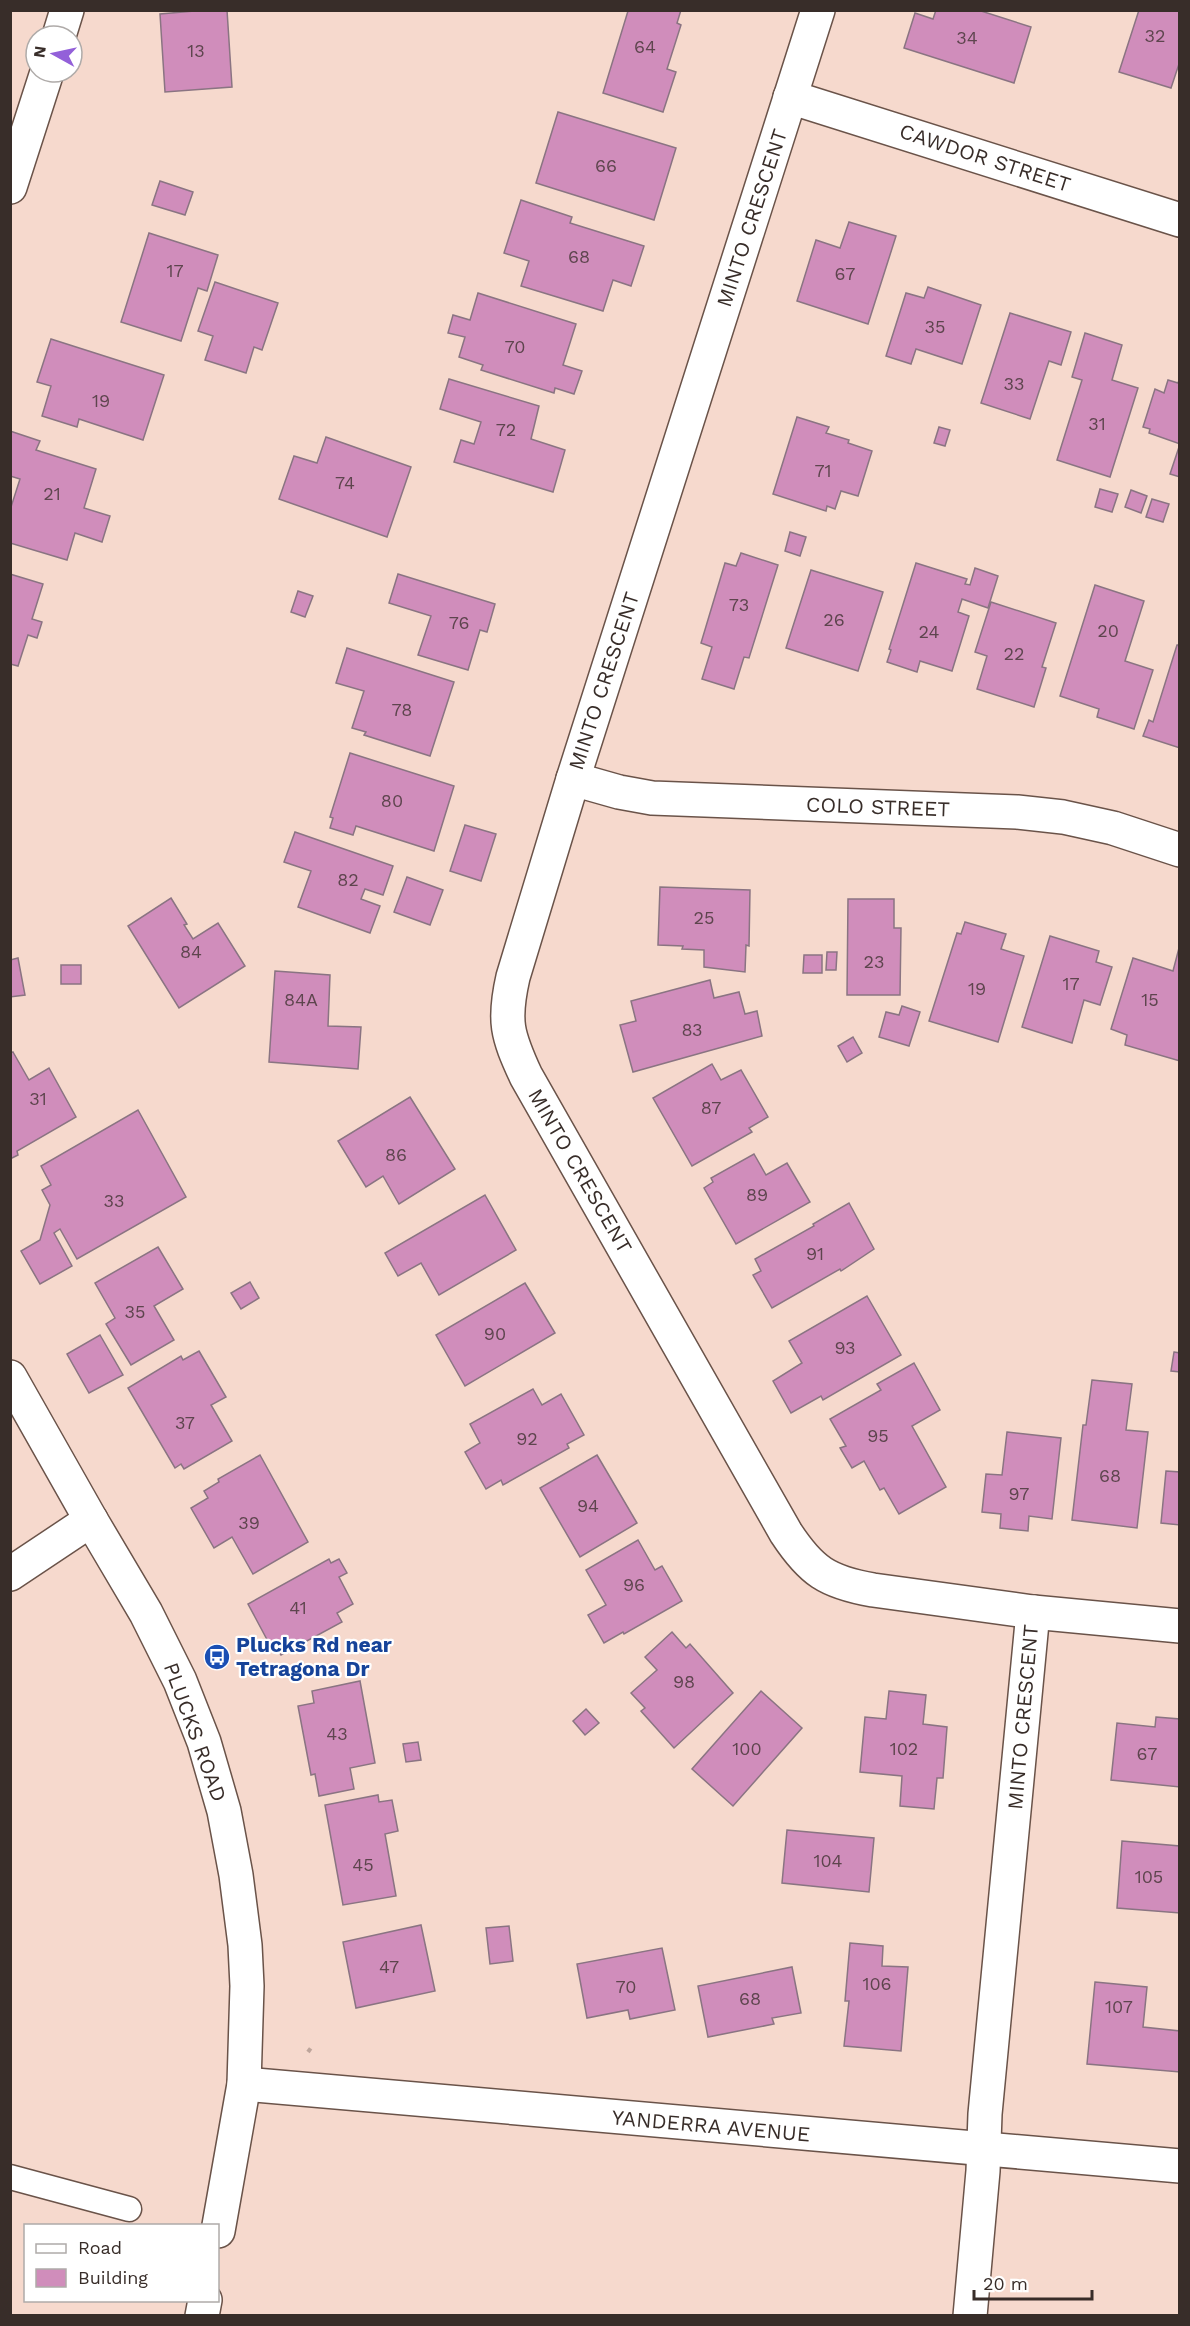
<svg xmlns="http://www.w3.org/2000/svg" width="1190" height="2326" viewBox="0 0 1190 2326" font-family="'Work Sans',sans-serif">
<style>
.building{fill:#d08dbb;stroke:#8a7482;stroke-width:1.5}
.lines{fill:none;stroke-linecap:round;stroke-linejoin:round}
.service-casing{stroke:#6a5349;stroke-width:27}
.minor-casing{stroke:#6a5349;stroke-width:36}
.tertiary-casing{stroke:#6a5349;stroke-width:36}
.path{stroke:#bda59b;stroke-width:4;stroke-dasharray:4.5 4.5;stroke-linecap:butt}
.service{stroke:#fff;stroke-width:24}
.minor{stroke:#fff;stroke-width:33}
.tertiary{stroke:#fff;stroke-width:33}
.labels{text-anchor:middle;stroke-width:4.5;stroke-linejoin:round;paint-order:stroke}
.number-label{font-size:18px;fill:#5e454e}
.street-label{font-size:21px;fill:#382d29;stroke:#fff}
.transit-label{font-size:21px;font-weight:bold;fill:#164399;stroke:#fff;text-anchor:start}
</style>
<rect width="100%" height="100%" fill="#f6d9cd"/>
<g class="building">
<polygon points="206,10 227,10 232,87 165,92 160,14"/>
<polygon points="625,10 681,10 677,23 681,25 667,69 676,72 663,112 603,93 628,11"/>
<polygon points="936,10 978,10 1031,27 1014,83 904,48 915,13 933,19"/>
<polygon points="1139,10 1180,10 1180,61 1171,88 1119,72"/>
<polygon points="558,112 676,148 654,220 536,183"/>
<polygon points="160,181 193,192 185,215 152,205"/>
<polygon points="521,200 572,217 570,223 644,246 631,286 613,280 603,311 521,286 529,261 504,253"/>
<polygon points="849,222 896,236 868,324 797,301 816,240 840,248"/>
<polygon points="149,233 218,255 207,291 198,288 181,341 121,322"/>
<polygon points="215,282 278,303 262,350 254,347 246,373 205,360 213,336 198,331"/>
<polygon points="928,287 981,305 962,364 916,349 911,364 886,356 906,293 924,298"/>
<polygon points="478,293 576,324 563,365 582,371 574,394 555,388 554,393 481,370 483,365 459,357 465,337 448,333 453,315 470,320"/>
<polygon points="1010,313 1071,332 1061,365 1049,361 1030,419 981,403"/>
<polygon points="1085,333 1122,345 1112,380 1138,388 1110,477 1057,460 1082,380 1072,377"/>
<polygon points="51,339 164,375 143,440 79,419 77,427 42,416 51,386 37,382"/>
<polygon points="1180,377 1180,444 1149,433 1150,429 1143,427 1155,389 1164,393 1168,380 1178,383"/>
<polygon points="449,379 539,406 531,439 565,450 553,492 454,462 461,440 474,444 481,422 440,409"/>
<polygon points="797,417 829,427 826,433 849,440 848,443 872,451 858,496 841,491 835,509 827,506 826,511 773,494"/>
<polygon points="939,427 950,430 945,446 934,443"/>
<polygon points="10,431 40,441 36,450 96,469 84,508 110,516 102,542 75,533 67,560 10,543 10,510 20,479 10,476"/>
<polygon points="326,437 411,467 387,537 279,499 294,456 317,463"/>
<polygon points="1180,444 1180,477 1170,474"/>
<polygon points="1100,489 1118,494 1112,512 1095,507"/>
<polygon points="1131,490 1147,496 1141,513 1125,507"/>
<polygon points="1152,499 1169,504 1163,522 1146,517"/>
<polygon points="790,532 806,537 800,556 785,551"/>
<polygon points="741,553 778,565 749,658 744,657 734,689 702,679 712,647 701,643 725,563 736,566"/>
<polygon points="916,563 967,579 965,584 970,585 975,568 998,576 988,608 962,599 958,612 969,616 952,671 920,661 917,672 887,662 891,650 889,649"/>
<polygon points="811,570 883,592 858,671 786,648"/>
<polygon points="10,574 43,584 32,619 42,622 37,638 28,635 18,666 10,664"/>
<polygon points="398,574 495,604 487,632 480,630 468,670 418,655 431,616 389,603"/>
<polygon points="1095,585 1144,601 1125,661 1153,670 1134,729 1097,717 1099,709 1060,696"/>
<polygon points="298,591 313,596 305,617 291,612"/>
<polygon points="991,602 1056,623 1042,667 1046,668 1034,707 977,689 987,656 975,652"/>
<polygon points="1177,645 1180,645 1180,748 1143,736 1149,720 1153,722"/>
<polygon points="347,648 454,682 430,756 364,735 366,732 352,728 364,691 336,683"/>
<polygon points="350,753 454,786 434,851 356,826 353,835 330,828 333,818 330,817"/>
<polygon points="465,825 496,834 481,881 450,871"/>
<polygon points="295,832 393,866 383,895 365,889 361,899 380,906 370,933 298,907 311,871 284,862"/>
<polygon points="407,877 443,890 430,925 394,912"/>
<polygon points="660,887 750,890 749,946 746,945 745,972 704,967 704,950 682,949 683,946 658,945"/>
<polygon points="171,898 187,924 184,925 193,939 218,923 245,966 179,1008 128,926"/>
<polygon points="848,899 894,899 894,928 901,928 900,995 847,995"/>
<polygon points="965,922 1006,934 1001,949 1024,956 998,1042 929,1021 957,933 961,934"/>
<polygon points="1050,936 1099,951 1096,962 1112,967 1100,1005 1084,1000 1072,1043 1022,1027"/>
<polygon points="1179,948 1180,948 1180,1061 1125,1045 1127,1035 1111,1029 1133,958 1173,971"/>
<polygon points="827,952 837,952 836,970 826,970"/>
<polygon points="804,955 822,955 822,973 803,973"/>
<polygon points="18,958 25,995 10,997 10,960"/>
<rect x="61" y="965" width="20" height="19"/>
<polygon points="275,971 330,975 328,1026 361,1027 358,1069 269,1062"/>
<polygon points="710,980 714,998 739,992 745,1014 757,1011 762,1036 633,1072 620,1025 636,1021 631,1001"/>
<polygon points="902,1006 920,1012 909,1046 879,1037 886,1012 899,1015"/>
<polygon points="853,1037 862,1053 847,1062 838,1046"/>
<polygon points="13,1052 29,1080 49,1068 76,1117 17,1151 18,1155 10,1159 10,1053"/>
<polygon points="712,1064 721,1080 741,1070 768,1117 749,1128 752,1132 692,1166 653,1098"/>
<polygon points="410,1097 455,1169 399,1204 383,1176 366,1187 338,1141"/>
<polygon points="138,1110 186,1197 77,1259 60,1229 54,1233 72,1266 40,1284 21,1251 40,1240 50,1205 42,1190 51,1185 41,1166"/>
<polygon points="754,1154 766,1175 787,1163 810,1202 736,1244 704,1188 713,1182 711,1178"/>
<polygon points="485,1195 516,1250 439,1295 421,1263 398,1276 385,1253"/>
<polygon points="849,1203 874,1249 841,1271 840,1269 772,1308 753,1275 761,1271 755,1259 814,1226 813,1224"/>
<polygon points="158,1247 183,1289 154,1306 174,1340 131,1365 106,1324 115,1318 95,1283"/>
<polygon points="250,1282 259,1298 241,1309 231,1293"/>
<polygon points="525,1283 555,1333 465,1386 436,1335"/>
<polygon points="867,1296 901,1355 823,1400 821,1396 791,1413 773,1381 802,1363 789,1341"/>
<polygon points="100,1335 123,1375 89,1393 67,1354"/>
<polygon points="199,1351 226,1397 211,1405 232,1441 184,1469 181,1464 175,1468 128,1388 181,1356 183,1360"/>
<polygon points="1174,1352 1180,1353 1180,1372 1171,1371"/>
<polygon points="914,1363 940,1410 912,1426 946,1487 899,1514 884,1488 880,1490 864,1461 852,1468 840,1448 846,1446 830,1419 881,1390 877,1384"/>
<polygon points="1092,1380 1132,1384 1126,1430 1148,1432 1137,1528 1072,1520 1083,1425 1086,1425"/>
<polygon points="533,1389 542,1405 561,1394 584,1435 567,1444 569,1448 503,1485 501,1480 486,1489 465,1452 480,1443 470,1424"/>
<polygon points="1007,1432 1061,1438 1052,1519 1029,1516 1028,1531 1000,1528 1001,1514 982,1512 986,1474 1002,1475"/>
<polygon points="260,1455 308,1542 253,1574 232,1537 214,1548 191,1508 208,1498 204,1491 219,1482 218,1479"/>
<polygon points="597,1455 637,1523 580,1557 540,1488"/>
<polygon points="1166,1471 1180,1472 1180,1525 1161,1523"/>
<polygon points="638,1540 655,1570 662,1566 682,1601 624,1634 623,1632 604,1643 588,1615 606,1605 586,1570"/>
<polygon points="329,1559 331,1563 339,1559 347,1573 339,1577 353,1604 337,1613 342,1622 281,1655 275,1645 271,1647 248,1604"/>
<polygon points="672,1632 686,1648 690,1644 733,1693 674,1748 641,1711 645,1708 631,1693 657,1670 645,1657"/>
<polygon points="360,1681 375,1763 350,1768 354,1789 319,1796 315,1774 311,1775 298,1706 314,1703 312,1691"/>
<polygon points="761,1691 802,1728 733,1806 692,1769"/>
<polygon points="889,1691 926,1695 923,1724 947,1727 943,1778 937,1778 934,1809 900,1806 902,1776 860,1772 865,1717 886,1719"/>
<polygon points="586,1709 599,1723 585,1735 573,1721"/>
<polygon points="1156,1717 1180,1719 1180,1787 1111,1780 1117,1723 1155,1727"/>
<polygon points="418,1742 421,1760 406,1762 403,1744"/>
<polygon points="378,1795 379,1802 392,1800 398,1831 385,1834 396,1896 343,1905 325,1805"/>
<polygon points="787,1830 874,1838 869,1892 782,1883"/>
<polygon points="1122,1841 1180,1846 1180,1913 1117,1908"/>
<polygon points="421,1925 435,1991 356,2008 343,1942"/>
<polygon points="509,1926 513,1961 490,1964 486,1928"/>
<polygon points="850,1943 883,1946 882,1966 908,1967 901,2051 844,2046 849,2001 845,2001"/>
<polygon points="662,1948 675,2010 630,2019 628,2010 587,2018 577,1964"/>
<polygon points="792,1967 801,2013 772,2018 774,2024 708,2037 698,1986"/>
<polygon points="1095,1982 1147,1987 1143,2027 1180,2031 1180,2072 1087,2064"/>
</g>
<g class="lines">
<g class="service-casing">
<polyline id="service" points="10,2177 129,2209"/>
</g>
<g class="minor-casing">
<g id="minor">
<path d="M818,10L573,779L513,977C503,1021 507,1035 526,1076L786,1533C811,1571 827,1582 873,1590L1033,1612L1180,1626"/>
<polyline points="790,97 1180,220"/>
<polyline points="573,779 619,792 652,798 1017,812 1063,817 1113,828 1180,850"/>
<polyline points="10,1574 91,1520"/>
<polyline points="244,2084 1180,2166"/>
<polyline points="970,2316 983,2171 985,2114 1033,1612"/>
</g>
</g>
<g class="tertiary-casing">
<g id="tertiary">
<polyline points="59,36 67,10"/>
<polyline points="10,187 47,72"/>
<polyline points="10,1377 91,1520 146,1613 180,1681 204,1742 224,1811 236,1875 245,1945 247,1986 244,2084 218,2231"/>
<polyline points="202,2316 205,2300"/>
</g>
</g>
<polyline class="path" points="308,2052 313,2045"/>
<use href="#service" class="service"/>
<use href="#minor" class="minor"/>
<use href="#tertiary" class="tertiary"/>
</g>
<defs>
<g id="bus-disc" transform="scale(1.35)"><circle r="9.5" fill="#1a4fb4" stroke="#fff"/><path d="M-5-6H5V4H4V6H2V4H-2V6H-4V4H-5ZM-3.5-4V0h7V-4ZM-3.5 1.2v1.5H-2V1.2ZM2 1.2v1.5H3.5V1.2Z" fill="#fff"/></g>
</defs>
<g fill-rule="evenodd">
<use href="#bus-disc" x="217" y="1657"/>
</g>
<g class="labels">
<g class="number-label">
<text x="1155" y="42">32</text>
<text x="967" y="44">34</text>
<text x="645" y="53">64</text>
<text x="196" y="57">13</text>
<text x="606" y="172">66</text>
<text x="579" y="263">68</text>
<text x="175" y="277">17</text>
<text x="845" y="280">67</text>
<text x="935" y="333">35</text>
<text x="515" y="353">70</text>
<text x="1014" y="390">33</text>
<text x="101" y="407">19</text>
<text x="1097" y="430">31</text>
<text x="506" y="436">72</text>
<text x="823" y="477">71</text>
<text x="345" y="489">74</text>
<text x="52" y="500">21</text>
<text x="739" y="611">73</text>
<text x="834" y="626">26</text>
<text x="459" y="629">76</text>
<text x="1108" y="637">20</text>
<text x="929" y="638">24</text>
<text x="1014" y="660">22</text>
<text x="402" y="716">78</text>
<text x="392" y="807">80</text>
<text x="348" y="886">82</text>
<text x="704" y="924">25</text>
<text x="191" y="958">84</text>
<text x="874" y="968">23</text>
<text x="1071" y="990">17</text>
<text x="977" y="995">19</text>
<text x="301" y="1006">84A</text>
<text x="1150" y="1006">15</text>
<text x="692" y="1036">83</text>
<text x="38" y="1105">31</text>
<text x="711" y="1114">87</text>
<text x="396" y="1161">86</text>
<text x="757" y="1201">89</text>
<text x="114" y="1207">33</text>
<text x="815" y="1260">91</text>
<text x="135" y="1318">35</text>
<text x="495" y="1340">90</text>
<text x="845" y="1354">93</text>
<text x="185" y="1429">37</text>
<text x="878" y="1442">95</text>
<text x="527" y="1445">92</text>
<text x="1110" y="1482">68</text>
<text x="1019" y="1500">97</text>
<text x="588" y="1512">94</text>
<text x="249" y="1529">39</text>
<text x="634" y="1591">96</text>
<text x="298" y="1614">41</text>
<text x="684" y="1688">98</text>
<text x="337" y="1740">43</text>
<text x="747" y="1755">100</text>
<text x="904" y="1755">102</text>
<text x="1147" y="1760">67</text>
<text x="828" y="1867">104</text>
<text x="363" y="1871">45</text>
<text x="1149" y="1883">105</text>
<text x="389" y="1973">47</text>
<text x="877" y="1990">106</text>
<text x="626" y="1993">70</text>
<text x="750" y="2005">68</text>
<text x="1119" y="2013">107</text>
</g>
<g class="street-label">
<text transform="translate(985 158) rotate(18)" y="7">CAWDOR STREET</text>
<text transform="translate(752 218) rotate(-72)" y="7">MINTO CRESCENT</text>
<text transform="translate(604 681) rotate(-72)" y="7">MINTO CRESCENT</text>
<text transform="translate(878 807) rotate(2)" y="7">COLO STREET</text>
<text transform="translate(580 1171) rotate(60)" y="7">MINTO CRESCENT</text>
<text transform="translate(1023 1717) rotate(-85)" y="7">MINTO CRESCENT</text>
<text transform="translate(195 1732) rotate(70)" y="7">PLUCKS ROAD</text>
<text transform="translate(711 2126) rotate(5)" y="7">YANDERRA AVENUE</text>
</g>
<g class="transit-label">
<text x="236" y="1652">Plucks Rd near<tspan x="236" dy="24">Tetragona Dr</tspan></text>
</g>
</g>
<rect width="1190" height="2326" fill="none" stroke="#382d29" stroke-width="24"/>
<rect x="24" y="2224" width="195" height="78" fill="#ffffff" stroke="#afaba9" stroke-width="1.5"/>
<rect x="36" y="2244" width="30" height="9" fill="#ffffff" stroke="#afaba9" stroke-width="1.5"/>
<text x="78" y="2254" font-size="18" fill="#382d29">Road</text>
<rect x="36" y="2269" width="30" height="18" fill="#d08dbb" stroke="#afaba9" stroke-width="1.5"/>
<text x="78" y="2284" font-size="18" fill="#382d29">Building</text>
<g transform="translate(54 54) rotate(278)"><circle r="28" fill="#ffffff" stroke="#afaba9" stroke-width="1.5"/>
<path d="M0-4.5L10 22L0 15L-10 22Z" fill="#9360d9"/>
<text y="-9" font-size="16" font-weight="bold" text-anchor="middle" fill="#382d29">N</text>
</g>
<path d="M974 2290v9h118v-9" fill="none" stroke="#382d29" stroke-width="3"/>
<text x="983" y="2290" font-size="18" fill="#382d29" stroke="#ffffff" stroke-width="4.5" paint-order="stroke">20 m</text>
</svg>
